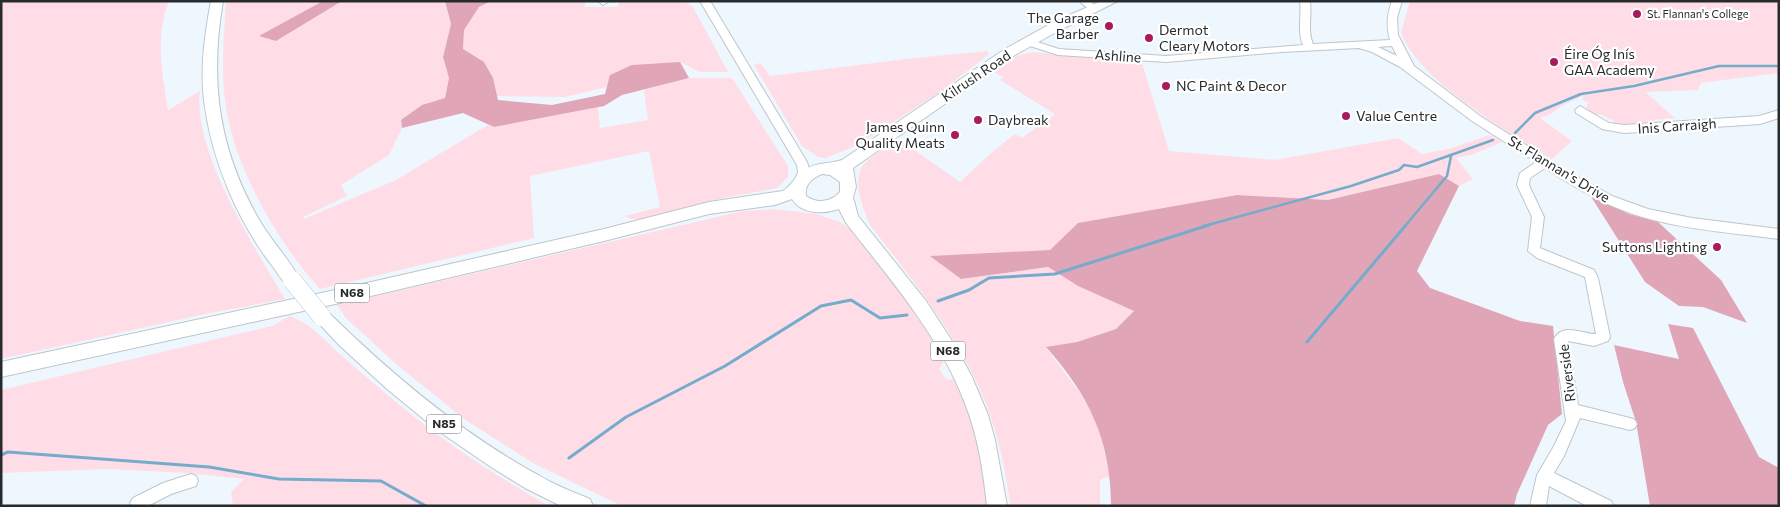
<svg xmlns="http://www.w3.org/2000/svg" width="1780" height="507" viewBox="0 0 1780 507" font-family="Commissioner,sans-serif">
<style>
.green{fill:#ffdde7}
.forest{fill:#e0a5b7}
.lines{fill:none;stroke-linecap:round;stroke-linejoin:round}
.stream-far1{stroke:#75accc;stroke-width:2.5}
.stream{stroke:#75accc;stroke-width:3}
.minor-casing{stroke:#bdc6cb;stroke-width:2}
.major-casing{stroke:#bdc6cb;stroke-width:2}
.minor{fill:#fff;fill-rule:evenodd}
.major{fill:#fff;fill-rule:evenodd}
.major-bridge-casing{stroke:#bdc6cb;stroke-width:19;stroke-linecap:butt}
.major-bridge{stroke:#fff;stroke-width:18}
.poi-dot{fill:#a81b5d;stroke:#fff;stroke-width:2}
.labels{text-anchor:middle;stroke-width:4.5;stroke-linejoin:round;paint-order:stroke}
.far-poi-label{font-size:11px;fill:#272b2d;stroke:#fff;text-anchor:start}
.shield{fill:#fff;stroke:#686b6c;stroke-width:1}
.shield-label{font-size:12px;font-weight:bold;fill:#272b2d}
.poi-label{font-size:14px;fill:#272b2d;stroke:#fff;text-anchor:start}
.street-label{font-size:14px;fill:#272b2d;stroke:#fff}
</style>
<rect width="100%" height="100%" fill="#eef7fd"/>
<g class="green">
<path d="M1,1H169C155,37 162,73 168,110L200,91C192,151 255,248 285,299L205,314L1,359Z"/>
<path d="M226,1H323L260,36L276,41L342,1H445L451,24L443,57L449,78L445,98L422,105L401,120L402,128L389,155L341,185L347,196L303,217L304,219L396,180L488,125L494,127L598,107L600,128L648,120L644,90L689,78H732L788,166V177L777,188L723,198L640,219H631L625,216L660,207L649,151L530,176L534,238L320,289C277,242 232,164 225,100C221,67 224,35 226,1Z"/>
<polygon points="491,1 585,1 585,7 617,7 620,1 684,1 693,7 728,72 700,72 680,62 611,75 607,87 565,97 497,96 493,78 463,49 464,30 479,7"/>
<path d="M1410,1H1779V73L1701,83L1698,90L1645,92L1675,118L1654,120L1657,125H1615L1613,120L1599,114L1595,116L1590,113L1586,106L1589,103L1583,100V96L1561,106L1551,114L1540,118L1572,141L1552,159C1507,131 1420,82 1401,33Z"/>
<polygon points="987,51 989,54 944,89 858,145 825,158 818,157 802,146 754,65 760,63 770,76 906,59"/>
<path d="M1033,52L1142,63L1169,151L1275,160L1398,138L1422,154L1448,149L1490,135L1502,142L1474,154L1456,158L1473,179L1459,186L1439,174L1328,200L1237,195L1078,223L1050,250L931,256L961,279L1048,267L1078,286L1134,311L1116,329L1077,342L1046,348L1080,393L1097,422L1111,478L1105,477L1100,480V506H1011C1006,479 1002,452 994,427C971,351 918,287 870,225C864,210 854,188 860,171C864,160 878,153 887,147L894,150L903,142L960,182L991,153L1015,134L1022,138L1055,114L1000,80L1003,77L994,72L1017,56Z"/>
<polygon points="774,209 817,214 840,222 855,233 911,306 941,353 944,361 939,369 946,379 954,380 970,415 981,456 989,506 622,506 533,463 464,419 395,363 346,318 337,305 743,211"/>
<path d="M290,316C314,326 323,339 341,355C364,375 388,396 412,415C455,449 501,479 549,506H233L231,492L244,479L187,473L107,469L1,473V390L272,326Z"/>
</g>
<g class="forest">
<polygon points="323,1 342,1 276,41 259,36"/>
<polygon points="445,1 491,1 479,7 464,30 463,49 484,62 493,78 498,100 552,105 605,94 610,75 632,65 680,62 689,78 622,95 604,106 494,127 463,113 402,128 401,120 422,105 445,98 449,78 443,57 451,24"/>
<path d="M1439,174L1459,186L1417,271L1430,288L1520,321L1553,326L1562,414L1548,425L1517,494L1514,506H1111C1111,441 1089,395 1046,347L1077,342L1116,329L1134,311L1078,286L1048,267L961,279L930,256L1050,250L1078,223L1237,195L1328,200Z"/>
<polygon points="1590,195 1629,214 1658,222 1721,280 1747,323 1703,307 1679,306 1645,282"/>
<polygon points="1668,324 1693,328 1759,457 1779,468 1779,506 1650,506 1636,422 1623,382 1614,345 1679,359"/>
</g>
<g class="lines">
<g class="stream-far1">
<polyline points="1515,133 1535,113 1581,94 1634,86 1719,66 1779,66"/>
<polyline points="1204,226 1351,186 1399,170 1404,165 1417,167 1493,140"/>
<polyline points="1405,226 1447,176 1451,156"/>
</g>
<g class="stream">
<polyline points="938,301 969,290 989,278 1055,274 1209,225"/>
<polyline points="1307,342 1406,225"/>
<polyline points="1,455 8,452 209,467 279,479 381,481 426,506"/>
<polyline points="569,458 626,417 725,366 821,306 851,300 880,318 907,315"/>
</g>
<g class="minor-casing">
<g id="minor">
<polygon points="598,1 608,1 608,2 603,5"/>
<polygon points="700,1 710,1 807,162 810,172 806,180 798,180 796,177 798,172 797,165"/>
<polygon points="1079,1 1090,1 1099,9 1097,11 1091,11"/>
<path d="M1300,1H1310C1312,16 1307,31 1313,44L1390,40C1386,26 1387,14 1392,1H1402L1397,18L1398,35L1414,66L1480,116L1572,174L1612,196L1648,209L1692,218L1779,229V239C1726,232 1671,229 1622,210C1594,199 1569,184 1545,168L1530,178L1529,185L1544,217L1540,248L1594,270L1598,278L1610,337L1608,341L1594,346L1568,341L1578,405L1630,418L1635,420L1637,424L1635,428L1630,430L1580,418L1564,456L1554,473L1611,501L1614,506H1587L1549,486L1546,506H1530L1537,475L1554,446L1566,421L1554,339C1563,322 1582,334 1596,334L1585,277L1537,258L1528,251L1532,217L1517,185L1520,173L1536,162L1472,121L1400,67L1372,52L1359,48L1282,52L1166,62L1058,55L1024,44L1023,42L1028,39L1059,49L1166,56L1303,45C1297,31 1302,16 1300,1ZM1392,46L1397,56L1378,47Z"/>
<polygon points="1580,106 1609,123 1624,125 1759,116 1779,110 1779,118 1760,124 1624,133 1602,129 1576,113 1575,110"/>
<polygon points="191,474 196,476 198,481 196,486 171,494 148,506 132,506 130,503 133,498 163,483"/>
</g>
</g>
<g class="major-casing">
<g id="major">
<path d="M211,1H223C209,82 219,152 261,223C273,243 290,260 300,280L298,285C285,289 280,276 273,267C237,220 211,159 204,100C200,67 205,33 211,1Z"/>
<path d="M1101,1H1118L1060,30L1015,55L853,168L856,187L853,197L858,216L926,301L956,347L972,377L988,415L995,440L1007,506H987C983,470 978,435 964,401C938,334 890,279 846,223L839,209C824,214 802,215 792,199L775,205L709,214L604,241L358,299L1,377V362L358,285L604,229L709,202L783,191C793,185 795,174 806,169C817,162 830,164 842,160L1005,49L1050,24ZM822,174L830,175L840,182V192C831,202 817,204 806,196C804,185 812,178 822,174Z"/>
<path d="M322,310L328,312C391,374 460,432 538,475C555,485 573,492 590,499L593,506H561L525,488L491,467L437,430L387,389L339,345L313,317L316,312Z"/>
</g>
</g>
<use href="#minor" class="minor"/>
<use href="#major" class="major"/>
<g class="major-bridge-casing">
<polyline id="major-bridge" points="292,280 322,317"/>
</g>
<use href="#major-bridge" class="major-bridge"/>
</g>
<g class="poi-dot">
<circle cx="1637" cy="14" r="5"/>
<circle cx="1109" cy="26" r="5"/>
<circle cx="1149" cy="38" r="5"/>
<circle cx="1554" cy="62" r="5"/>
<circle cx="1166" cy="86" r="5"/>
<circle cx="1346" cy="116" r="5"/>
<circle cx="978" cy="120" r="5"/>
<circle cx="955" cy="135" r="5"/>
<circle cx="1717" cy="247" r="5"/>
</g>
<g class="labels">
<g class="far-poi-label">
<text x="1647" y="18">St. Flannan's College</text>
</g>
<g class="shield">
<rect x="334.5" y="283.5" width="35" height="19" rx="4"/>
<rect x="930.5" y="341.5" width="35" height="19" rx="4"/>
<rect x="426.5" y="414.5" width="35" height="19" rx="4"/>
</g>
<g class="shield-label">
<text x="352" y="297">N68</text>
<text x="948" y="355">N68</text>
<text x="444" y="428">N85</text>
</g>
<g class="poi-label">
<text x="1099" y="23" text-anchor="end">The Garage<tspan x="1099" dy="16">Barber</tspan></text>
<text x="1159" y="35">Dermot<tspan x="1159" dy="16">Cleary Motors</tspan></text>
<text x="1564" y="59">Éire Óg Inís<tspan x="1564" dy="16">GAA Academy</tspan></text>
<text x="1176" y="91">NC Paint &amp; Decor</text>
<text x="1356" y="121">Value Centre</text>
<text x="988" y="125">Daybreak</text>
<text x="945" y="132" text-anchor="end">James Quinn<tspan x="945" dy="16">Quality Meats</tspan></text>
<text x="1707" y="252" text-anchor="end">Suttons Lighting</text>
</g>
<g class="street-label">
<text transform="translate(1118 56) rotate(4)" y="5">Ashline</text>
<text transform="translate(976 76) rotate(-34)" y="5">Kilrush Road</text>
<text transform="translate(1677 126) rotate(-4)" y="5">Inis Carraigh</text>
<text transform="translate(1559 169) rotate(31)" y="5">St. Flannan's Drive</text>
<text transform="translate(1567 373) rotate(-97)" y="5">Riverside</text>
</g>
</g>
<rect width="1780" height="507" fill="none" stroke="#272b2d" stroke-width="5"/>
</svg>
